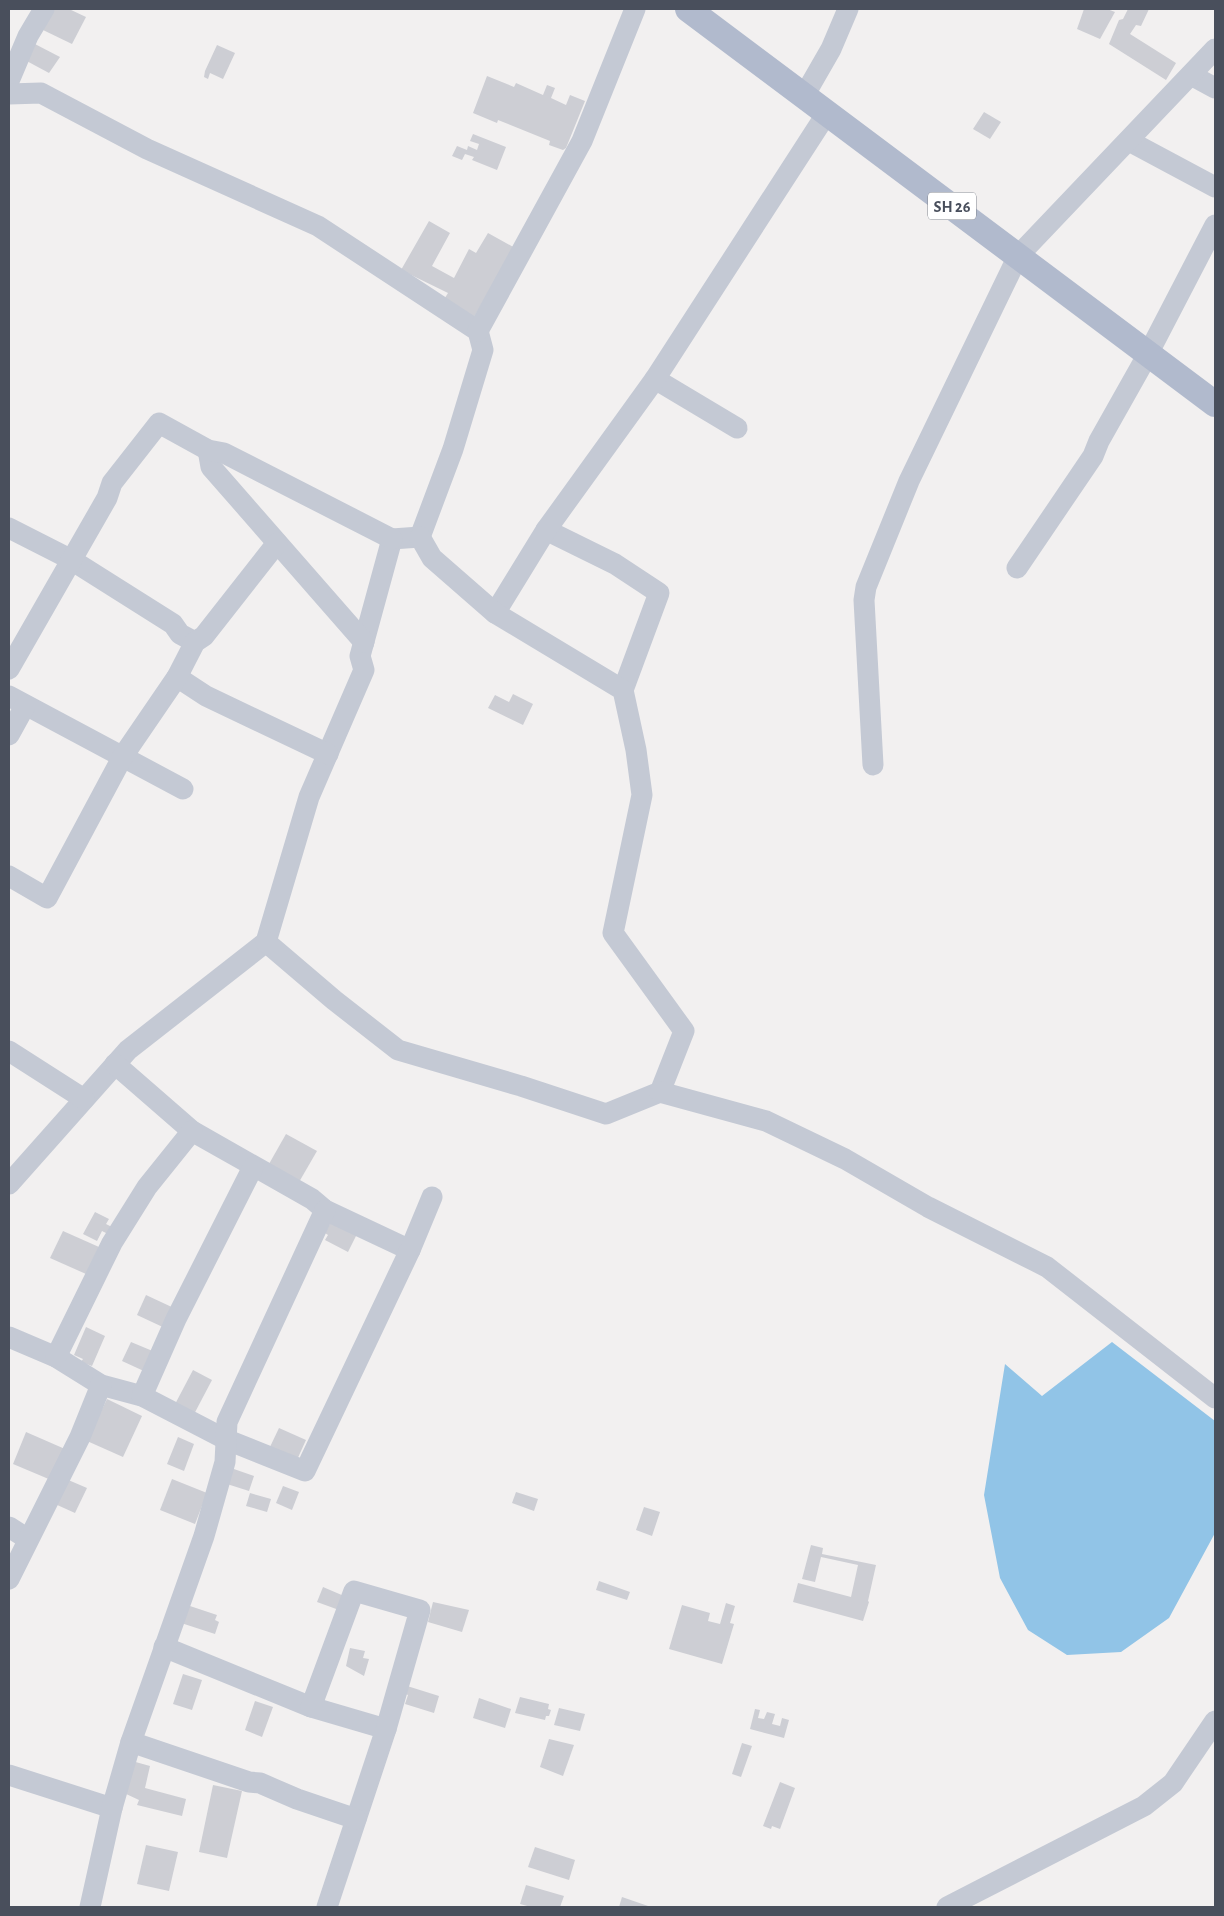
<svg xmlns="http://www.w3.org/2000/svg" width="1224" height="1916" viewBox="0 0 1224 1916" font-family="'Alegreya Sans',sans-serif">
<style>
.water{fill:#91c4e7}
.building{fill:#cdced4}
.lines{fill:none;stroke-linecap:round;stroke-linejoin:round}
.minor{stroke:#c4c9d4;stroke-width:21}
.major{stroke:#b1bacd;stroke-width:26}
.labels{text-anchor:middle;stroke-width:4.5;stroke-linejoin:round;paint-order:stroke}
.shield{fill:#fff;stroke:#80848d;stroke-width:1}
.shield-label{font-size:16px;font-weight:bold;fill:#494f5c}
</style>
<rect width="100%" height="100%" fill="#f2f0f0"/>
<polygon class="water" points="1112,1342 1215,1421 1215,1533 1169,1618 1121,1652 1067,1655 1028,1630 1000,1578 984,1495 1005,1364 1042,1396"/>
<g class="building">
<polygon points="53,9 69,9 86,17 72,44 43,30"/>
<polygon points="1084,9 1107,9 1115,12 1100,39 1077,29"/>
<polygon points="1128,9 1149,9 1141,26 1136,25 1130,34 1176,63 1166,80 1109,44 1119,20 1123,19"/>
<polygon points="33,43 60,57 49,73 23,59"/>
<polygon points="217,45 235,53 223,79 210,73 208,79 204,77 205,71"/>
<polygon points="487,76 514,87 516,83 543,95 547,85 555,88 551,98 566,105 570,95 585,101 566,148 563,150 549,145 550,141 498,120 497,123 473,113"/>
<polygon points="984,112 1001,122 990,139 973,129"/>
<polygon points="473,134 506,147 497,170 472,160 474,157 465,154 462,160 452,156 457,146 467,150 468,146 477,150 479,144 470,141"/>
<polygon points="429,221 450,233 432,266 454,278 469,249 476,253 488,233 515,248 474,317 443,301 448,293 401,270"/>
<polygon points="513,694 533,704 523,725 488,708 495,695 509,702"/>
<polygon points="286,1134 317,1151 295,1189 265,1171"/>
<polygon points="95,1212 109,1219 106,1224 112,1227 108,1234 102,1231 97,1241 83,1234"/>
<polygon points="331,1222 358,1232 348,1252 325,1240 328,1235 325,1233"/>
<polygon points="63,1231 99,1247 86,1274 50,1258"/>
<polygon points="146,1295 176,1309 167,1329 137,1315"/>
<polygon points="86,1327 105,1336 92,1366 81,1362 83,1359 74,1355"/>
<polygon points="131,1342 155,1352 146,1372 122,1361"/>
<polygon points="193,1370 212,1380 192,1418 173,1408"/>
<polygon points="107,1399 142,1416 123,1457 87,1441"/>
<polygon points="279,1428 306,1440 296,1462 269,1449"/>
<polygon points="26,1432 65,1449 51,1480 13,1464"/>
<polygon points="178,1437 194,1444 184,1471 167,1464"/>
<polygon points="231,1468 254,1476 249,1491 227,1484"/>
<polygon points="66,1479 87,1488 75,1513 55,1504"/>
<polygon points="172,1479 207,1493 195,1524 160,1510"/>
<polygon points="283,1486 299,1492 292,1510 276,1503"/>
<polygon points="516,1492 538,1499 534,1511 512,1503"/>
<polygon points="250,1493 271,1499 267,1512 246,1506"/>
<polygon points="644,1507 660,1512 652,1536 636,1530"/>
<polygon points="811,1545 823,1548 822,1554 876,1565 868,1601 869,1602 863,1621 793,1602 798,1583 851,1597 858,1565 821,1557 815,1582 802,1579"/>
<polygon points="599,1581 630,1592 627,1600 596,1590"/>
<polygon points="323,1587 344,1596 339,1610 317,1602"/>
<polygon points="433,1602 469,1610 462,1632 428,1622"/>
<polygon points="726,1603 735,1606 730,1623 734,1624 722,1664 669,1649 682,1605 710,1613 708,1621 720,1624"/>
<polygon points="184,1604 217,1615 215,1620 219,1622 215,1634 178,1622"/>
<polygon points="350,1648 365,1651 363,1658 369,1659 364,1676 346,1666"/>
<polygon points="183,1674 202,1680 192,1710 173,1704"/>
<polygon points="404,1685 439,1696 434,1713 405,1704 408,1695 401,1692"/>
<polygon points="520,1697 549,1704 548,1709 551,1710 549,1716 546,1716 545,1720 515,1713"/>
<polygon points="479,1698 511,1709 505,1728 473,1718"/>
<polygon points="255,1701 273,1707 262,1737 245,1730"/>
<polygon points="559,1708 585,1714 580,1731 554,1725"/>
<polygon points="755,1709 760,1710 758,1718 764,1719 767,1712 775,1714 772,1724 780,1726 782,1718 789,1720 784,1738 750,1729"/>
<polygon points="549,1739 574,1745 563,1776 540,1767"/>
<polygon points="742,1743 752,1746 741,1777 732,1774"/>
<polygon points="132,1761 150,1766 145,1788 186,1799 182,1816 137,1805 139,1800 124,1793"/>
<polygon points="780,1782 795,1788 780,1829 772,1826 771,1829 763,1826"/>
<polygon points="213,1785 242,1791 227,1858 199,1852"/>
<polygon points="146,1845 178,1852 169,1891 137,1884"/>
<polygon points="535,1847 575,1860 569,1880 528,1867"/>
<polygon points="526,1885 564,1896 560,1907 531,1907 520,1904"/>
<polygon points="622,1897 651,1907 619,1907"/>
</g>
<g class="lines">
<g class="minor">
<polyline points="1191,75 1215,88"/>
<polyline points="9,81 28,36 44,9"/>
<polyline points="9,94 41,93 147,149 318,226 478,331 483,350 453,449 420,537 392,539 360,656 364,670 309,797 266,942 128,1050 9,1184"/>
<polyline points="804,96 831,49 848,9"/>
<polyline points="1129,141 1215,187"/>
<polyline points="478,331 582,141 635,9"/>
<polyline points="655,379 737,428"/>
<polyline points="208,450 211,467 364,642"/>
<polyline points="9,528 70,559 173,624 180,634 195,642"/>
<polyline points="546,530 615,564 659,593 623,690"/>
<polyline points="1017,568 1093,456 1099,441 1148,354 1215,225"/>
<polyline points="495,613 546,530 655,379 827,113"/>
<polyline points="9,669 107,498 112,483 159,423 208,450 224,453 392,539"/>
<polyline points="177,677 206,696 328,754"/>
<polyline points="9,696 183,789"/>
<polyline points="9,735 25,706"/>
<polyline points="873,765 864,600 866,587 909,481 1018,256 1215,49"/>
<polyline points="9,876 47,898 123,756 177,677 195,642 204,636 277,543"/>
<polyline points="266,942 334,1000 398,1050 521,1086 606,1114 660,1092 684,1031 613,933 642,795 636,750 623,690 495,613 432,558 420,537"/>
<polyline points="9,1051 84,1099"/>
<polyline points="115,1064 192,1131 312,1199 325,1210 410,1250"/>
<polyline points="660,1092 766,1121 845,1159 928,1207 1047,1267 1215,1398"/>
<polyline points="9,1337 56,1357 101,1385 142,1396 225,1439 305,1471 410,1250 432,1197"/>
<polyline points="56,1357 112,1243 147,1187 192,1131"/>
<polyline points="142,1396 176,1319 253,1167"/>
<polyline points="9,1527 28,1539"/>
<polyline points="9,1579 80,1437 101,1385"/>
<polyline points="164,1647 311,1707 386,1729"/>
<polyline points="311,1707 354,1591 420,1610 386,1729 327,1907"/>
<polyline points="131,1742 249,1782 260,1783 297,1799 356,1819"/>
<polyline points="9,1775 112,1808"/>
<polyline points="90,1907 112,1808 131,1742 204,1536 225,1462 227,1422 325,1210"/>
<polyline points="947,1907 1144,1806 1173,1783 1215,1721"/>
</g>
<polyline class="major" points="688,9 1215,404"/>
</g>
<g class="labels">
<rect class="shield" x="928" y="192.5" width="48" height="27" rx="4"/>
<g class="shield-label">
<text x="952" y="212">SH 26</text>
</g>
</g>
<rect width="1224" height="1916" fill="none" stroke="#494f5c" stroke-width="20"/>
</svg>
